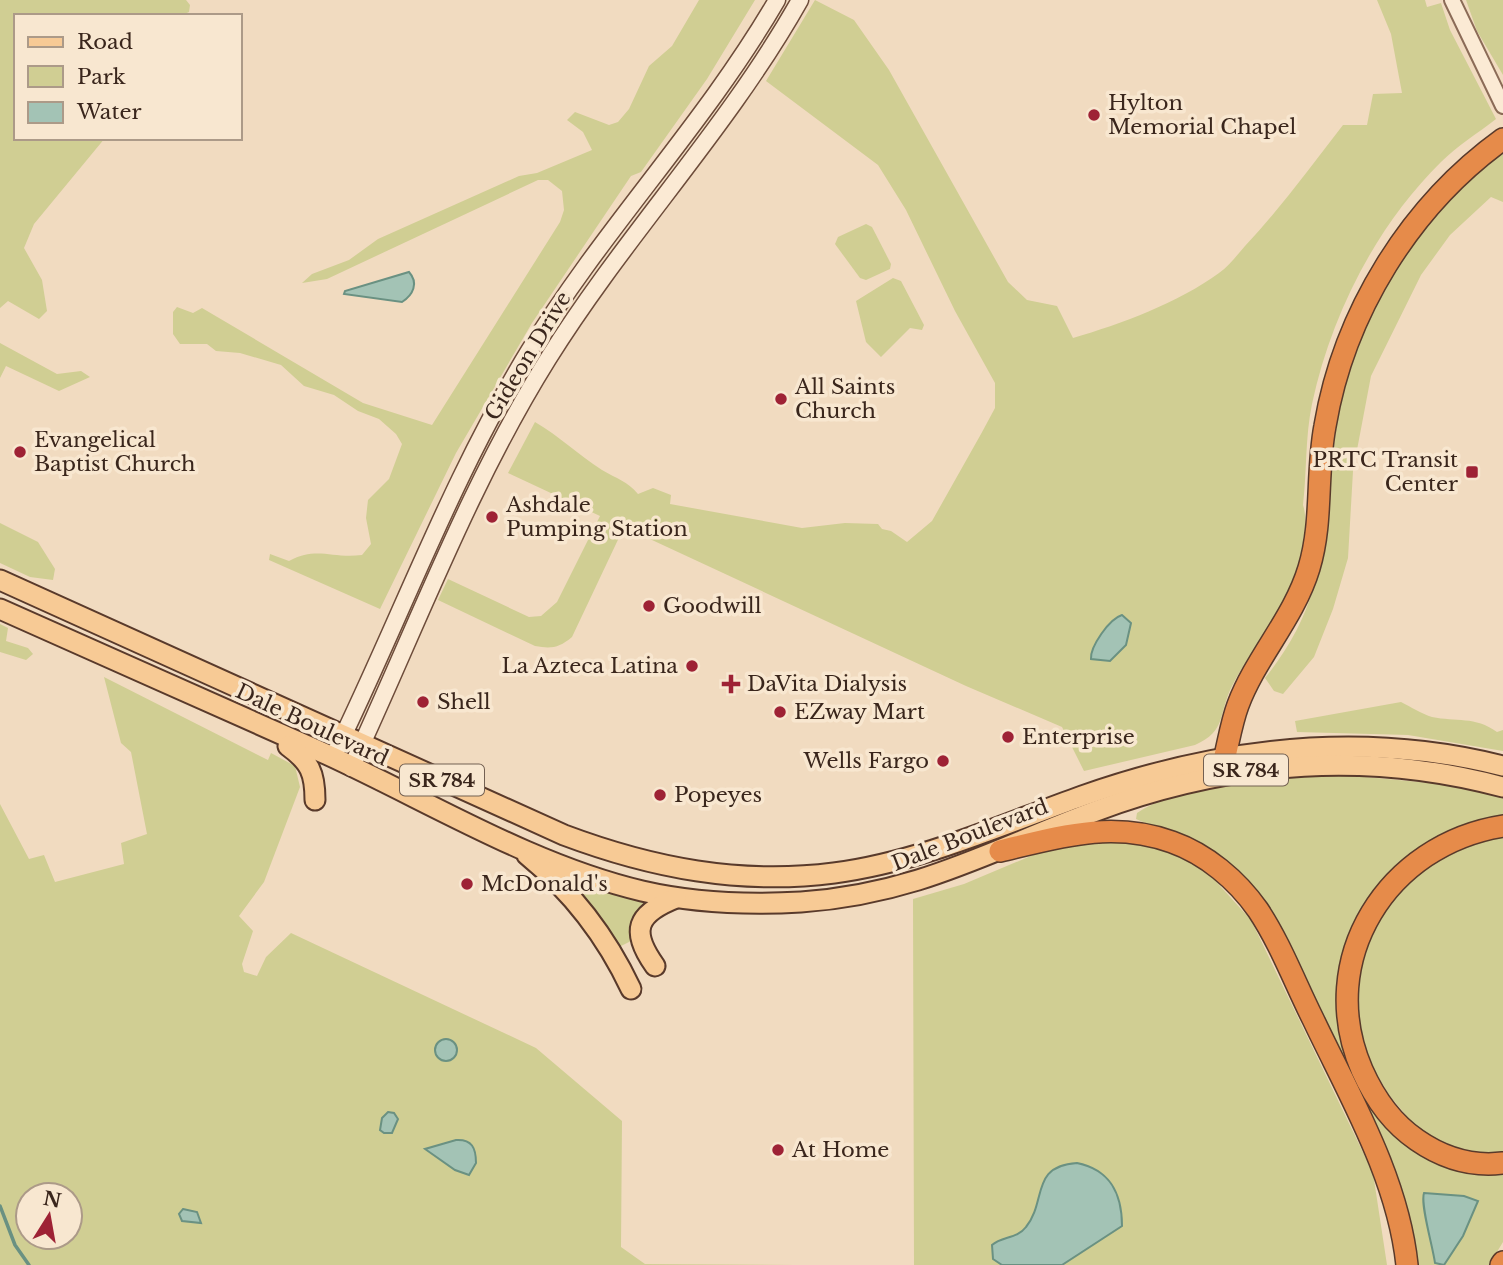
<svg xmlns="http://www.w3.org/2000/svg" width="1503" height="1265" viewBox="0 0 1503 1265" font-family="'Libre Baskerville',serif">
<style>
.green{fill:#d0ce93;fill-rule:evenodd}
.water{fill:#a3c3b5;stroke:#6a9182;stroke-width:2}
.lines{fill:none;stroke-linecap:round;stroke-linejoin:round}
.stream{stroke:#6a9182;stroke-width:3.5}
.tertiary-casing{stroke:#8b6b57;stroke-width:18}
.secondary-casing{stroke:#6d4c3a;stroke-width:19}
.primary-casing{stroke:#593a2b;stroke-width:23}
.motorway-casing{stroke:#593a2b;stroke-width:24}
.tertiary{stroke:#fbead4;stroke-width:14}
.secondary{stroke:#fbead4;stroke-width:16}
.primary{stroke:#f7ca95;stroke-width:19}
.motorway{stroke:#e68b4a;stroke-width:21}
.poi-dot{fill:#9e2235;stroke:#f8e7d0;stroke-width:2.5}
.labels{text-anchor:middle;stroke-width:7;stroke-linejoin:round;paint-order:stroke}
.shield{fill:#f8e7d0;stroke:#736052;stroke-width:2}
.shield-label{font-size:19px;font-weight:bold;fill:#3a261c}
.poi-label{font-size:21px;fill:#3a261c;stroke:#f8e7d0;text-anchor:start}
.street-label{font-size:21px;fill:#3a261c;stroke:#f8e7d0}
</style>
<rect width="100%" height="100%" fill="#f1dbc0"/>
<g class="green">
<polygon points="0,0 186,0 190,5 189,12 180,16 16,16 16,138 105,138 34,224 24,248 42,280 47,311 39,319 8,301 0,308"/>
<path d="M699,0H755L707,79L641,172L631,176L532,323L456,453L380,609L269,560L270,554L289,561C317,546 332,559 362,555L371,544L366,518L368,500L389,479L402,444L396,434L379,419L358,411L334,395L304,386L281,365L240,353L216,351L207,344H180L173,334V312L177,307L193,313L202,308L363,403L432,425L560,222L564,210L562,191L548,180H538L327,279L302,283L312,274L349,260L378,239L519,176L537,173L592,150L583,132L567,120L575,112L609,125L618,122L629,109L649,66L672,46Z"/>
<path d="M815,0L854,20L889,70L1008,282L1027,300L1057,306L1073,338C1121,324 1178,303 1219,273C1229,266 1237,255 1245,246C1280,209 1311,166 1343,125H1367L1373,94L1402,93L1391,34L1377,0H1425L1427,7L1441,3L1450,30L1496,119C1478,133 1457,146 1441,162C1376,226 1331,315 1312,404C1305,438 1307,471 1303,505C1307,518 1305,529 1303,542C1294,604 1259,634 1232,686C1218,714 1227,731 1195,745L1084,771L1062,727L966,686L624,527L572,637C559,648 551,649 535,646L438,600L448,579L529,617L541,616L557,602L600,516L508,473L535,422C559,436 579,455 602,470C617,479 627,481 638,494L653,488L671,495L670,504L802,528L845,523L878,524L882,529L891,531L907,542L932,521L981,434L995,408V383L955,311L906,210L878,165L766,81Z"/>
<polygon points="1466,0 1503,0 1503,75 1477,31"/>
<path d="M1503,152V202L1491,197L1450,235L1421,275L1371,376L1353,471L1348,558L1333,609L1314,657L1283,694L1274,691L1265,678C1329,599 1323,532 1335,438C1350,321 1413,224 1503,152Z"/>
<polygon points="866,224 872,227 891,264 890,269 866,280 860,278 835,244 838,237"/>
<polygon points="893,278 901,281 924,325 922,330 910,328 881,357 866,342 856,301"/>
<polygon points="0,343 57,374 81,371 90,377 59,391 6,366 0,378"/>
<polygon points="0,523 38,542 55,569 53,580 30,577 0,563"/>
<polygon points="0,624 8,628 6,641 28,648 33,654 26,660 0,652"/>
<path d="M104,677L268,760L271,753L295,766L300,787L264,882L239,916L253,931L242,964L244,972L257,976L266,957L291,933L536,1048L622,1121L621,1247L645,1264L796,1265H0V804L29,859L44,855L55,882L124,864L121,843L147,834L131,752L121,743ZM28,1195H70V1237H28Z"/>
<path d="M1401,702C1411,707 1422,714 1432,717C1456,722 1475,716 1497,732L1503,730V751L1408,735L1297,732L1295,721Z"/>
<path d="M1355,776L1441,784L1503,797V816L1454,828L1411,853L1385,878L1361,913L1341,970L1383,1118L1503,1169V1242L1489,1265H1413L1278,931L1166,832L1136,819L1137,813C1190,778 1292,776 1355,776Z"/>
<polygon points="1503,833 1503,1153 1471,1153 1450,1147 1414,1125 1389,1095 1371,1064 1358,1027 1358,965 1382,907 1435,856"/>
<polygon points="1133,839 1176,853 1212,877 1251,920 1373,1173 1387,1265 914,1265 913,899 964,884 1064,842"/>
<polygon points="580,883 650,904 635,939 619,947 574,890"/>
</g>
<g class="water">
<path d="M409,272C419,283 413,295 402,302L344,294L345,291Z"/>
<path d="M1122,615L1131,623L1126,645L1110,661L1091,659C1090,647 1109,619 1122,615Z"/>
<circle cx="446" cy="1050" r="11"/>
<polygon points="388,1112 394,1113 398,1119 392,1133 384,1133 380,1130 382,1118"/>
<path d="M456,1140C472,1139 476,1148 476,1163L469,1175L455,1170L425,1149Z"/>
<path d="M1077,1163C1111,1170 1122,1194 1122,1226L1062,1265H1002L993,1259L992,1245C1002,1236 1017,1239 1026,1227C1047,1201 1030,1166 1077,1163Z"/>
<path d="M1424,1193L1464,1196L1478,1201L1463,1236L1444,1265L1435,1263C1433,1247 1420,1204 1424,1193Z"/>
<polygon points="183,1209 197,1212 201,1223 182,1221 179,1214"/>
</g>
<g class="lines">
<polyline class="stream" points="0,1206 15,1245 29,1265"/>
<g class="tertiary-casing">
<polyline id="tertiary" points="1452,0 1503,106"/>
</g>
<g class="secondary-casing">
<g id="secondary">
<path d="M333,757C399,623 450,480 529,351C603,229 705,124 777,0"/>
<path d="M351,768C415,631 468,487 548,359C626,234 728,128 800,0"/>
</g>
</g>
<g class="primary-casing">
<g id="primary">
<path d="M0,580L564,835C652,868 740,885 834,873C919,862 1001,825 1082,796C1218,748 1361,730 1503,766"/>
<path d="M0,609C109,658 219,706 328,755C430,802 532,865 642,891C694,903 748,905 801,902C918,894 991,850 1096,811C1230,761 1365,750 1503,787"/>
<path d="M288,746C310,762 315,773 315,800"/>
<path d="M527,855C571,891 607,938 631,989"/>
<path d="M655,966C630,931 636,914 676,898"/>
</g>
</g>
<g class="motorway-casing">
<g id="motorway">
<path d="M1225,756C1229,739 1232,721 1238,705C1256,657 1294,618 1309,568C1323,522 1316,473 1325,426C1344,313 1410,206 1503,139"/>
<path d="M1503,826C1388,844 1314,959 1362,1070C1374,1097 1392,1123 1417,1140C1443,1158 1471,1167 1503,1163"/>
<path d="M1000,851C1059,837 1112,820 1172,842C1206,854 1237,880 1258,910C1280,943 1295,983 1313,1019C1350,1097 1398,1178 1407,1265"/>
<polyline points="1501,1265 1503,1262"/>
</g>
</g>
<use href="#tertiary" class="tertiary"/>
<use href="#secondary" class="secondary"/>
<use href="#primary" class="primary"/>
<use href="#motorway" class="motorway"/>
</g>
<g class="poi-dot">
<circle cx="1094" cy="115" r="7"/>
<circle cx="781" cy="399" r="7"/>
<circle cx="20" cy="452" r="7"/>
<rect x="1465" y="465" width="14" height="14" rx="3.5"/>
<circle cx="492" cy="517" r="7"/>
<circle cx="649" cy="606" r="7"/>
<circle cx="692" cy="666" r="7"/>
<path d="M727.5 673.5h7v7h7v7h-7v7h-7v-7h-7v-7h7z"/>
<circle cx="423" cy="702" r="7"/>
<circle cx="780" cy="712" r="7"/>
<circle cx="1008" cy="737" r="7"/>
<circle cx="943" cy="761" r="7"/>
<circle cx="660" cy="795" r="7"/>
<circle cx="467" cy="884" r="7"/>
<circle cx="778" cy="1150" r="7"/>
</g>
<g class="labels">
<g class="shield">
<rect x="1204" y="754.5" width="84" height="31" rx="5"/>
<rect x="400" y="764.5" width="84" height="31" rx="5"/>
</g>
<g class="shield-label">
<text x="1246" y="777">SR 784</text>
<text x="442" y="787">SR 784</text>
</g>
<g class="poi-label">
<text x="1108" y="110">Hylton<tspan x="1108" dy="24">Memorial Chapel</tspan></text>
<text x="795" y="394">All Saints<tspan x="795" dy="24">Church</tspan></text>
<text x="34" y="447">Evangelical<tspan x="34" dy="24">Baptist Church</tspan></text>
<text x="1458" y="467" text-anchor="end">PRTC Transit<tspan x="1458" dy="24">Center</tspan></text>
<text x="506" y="512">Ashdale<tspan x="506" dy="24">Pumping Station</tspan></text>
<text x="663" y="613">Goodwill</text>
<text x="678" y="673" text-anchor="end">La Azteca Latina</text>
<text x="747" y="691">DaVita Dialysis</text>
<text x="437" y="709">Shell</text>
<text x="794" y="719">EZway Mart</text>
<text x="1022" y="744">Enterprise</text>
<text x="929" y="768" text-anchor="end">Wells Fargo</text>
<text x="674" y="802">Popeyes</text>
<text x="481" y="891">McDonald's</text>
<text x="792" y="1157">At Home</text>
</g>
<g class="street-label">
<text transform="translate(528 356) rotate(-59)" y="7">Gideon Drive</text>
<text transform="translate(312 725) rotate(25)" y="7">Dale Boulevard</text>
<text transform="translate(970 835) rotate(-21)" y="7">Dale Boulevard</text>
</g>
</g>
<rect x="14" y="14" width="228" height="126" fill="#f8e7d0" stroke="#ac9a88" stroke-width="2"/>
<rect x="28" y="37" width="35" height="10" fill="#f7ca95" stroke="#ac9a88" stroke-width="2"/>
<text x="77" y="49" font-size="21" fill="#3a261c">Road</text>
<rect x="28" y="66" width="35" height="21" fill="#d0ce93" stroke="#ac9a88" stroke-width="2"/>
<text x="77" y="84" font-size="21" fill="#3a261c">Park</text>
<rect x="28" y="102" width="35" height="21" fill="#a3c3b5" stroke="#ac9a88" stroke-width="2"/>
<text x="77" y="119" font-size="21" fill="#3a261c">Water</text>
<g transform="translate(49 1216) rotate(11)"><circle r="33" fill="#f8e7d0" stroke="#ac9a88" stroke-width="2"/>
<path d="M0-5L12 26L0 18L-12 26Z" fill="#9e2235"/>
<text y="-10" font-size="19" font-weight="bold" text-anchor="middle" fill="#3a261c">N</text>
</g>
</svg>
